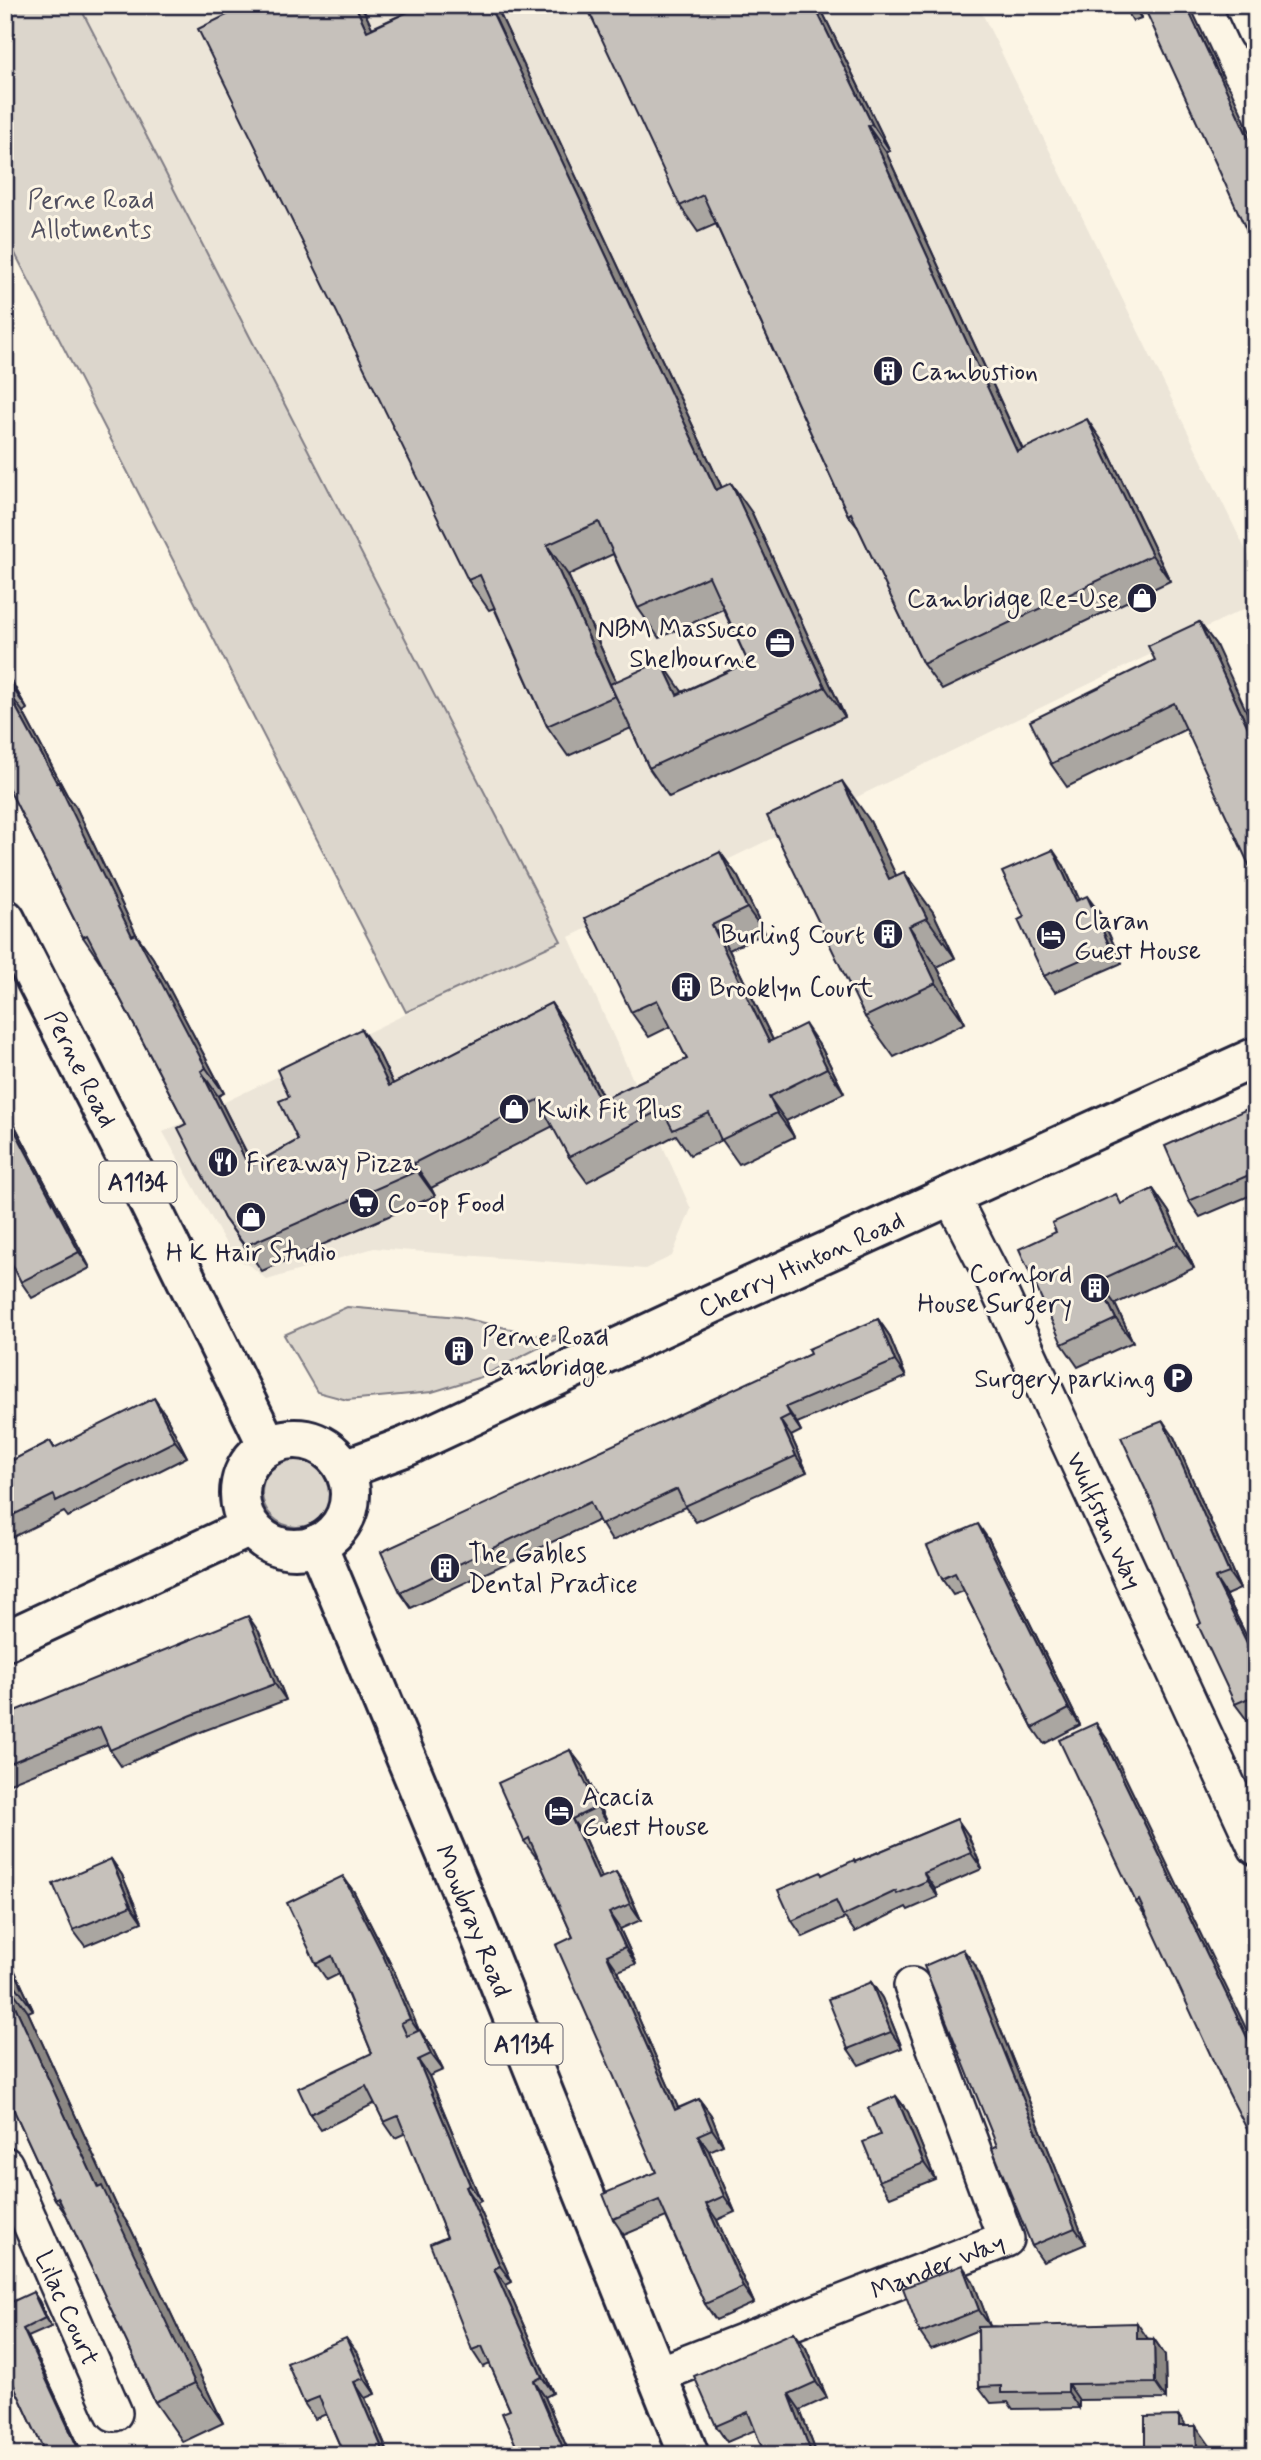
<svg xmlns="http://www.w3.org/2000/svg" width="1261" height="2460" viewBox="0 0 1261 2460" font-family="Mynerve,sans-serif">
<style>
.built{fill:#ece5d8}
.green{fill:#dcd6cc;stroke:#7f7c84;stroke-width:2}
.lines{fill:none;stroke-linecap:round;stroke-linejoin:round}
.street-casing{stroke:#22223b;stroke-width:40}
.secondary-casing{stroke:#22223b;stroke-width:44}
.primary-casing{stroke:#22223b;stroke-width:44}
.street{stroke:#fcf5e5;stroke-width:35}
.secondary{stroke:#fcf5e5;stroke-width:38}
.primary{stroke:#fcf5e5;stroke-width:38}
.wall{fill:#aaa6a1;stroke:#22223b;stroke-width:2;fill-rule:evenodd}
.shaded-wall{fill:#8b8783;stroke:#22223b;stroke-width:2}
.building{fill:#c6c1bb;stroke:#22223b;stroke-width:2}
.labels{text-anchor:middle;stroke-width:6;stroke-linejoin:round;paint-order:stroke}
.shield{fill:#fcf5e5;stroke:#63616e;stroke-width:2}
.shield-label{font-size:24px;font-weight:bold;fill:#22223b}
.park-label{font-size:26px;fill:#504f5f;stroke:#fcf5e5}
.poi-label{font-size:26px;fill:#22223b;stroke:#fcf5e5;text-anchor:start}
.street-label{font-size:26px;fill:#22223b;stroke:#fcf5e5}
</style>
<rect width="100%" height="100%" fill="#fcf5e5"/>
<filter id="ink" filterUnits="userSpaceOnUse"><feTurbulence type="fractalNoise" baseFrequency=".0143" numOctaves="2"/><feDisplacementMap in="SourceGraphic" scale="14" xChannelSelector="R" yChannelSelector="G"/><feConvolveMatrix kernelMatrix="1 2 1 2 8 2 1 2 1" color-interpolation-filters="sRGB"/></filter>
<g filter="url(#ink)">
<polygon class="built" points="79,5 978,5 1256,571 1256,603 569,937 691,1209 672,1256 645,1269 374,1248 267,1280 251,1266 234,1258 163,1132 560,939"/>
<g class="green">
<polygon points="5,5 79,5 561,941 406,1012 5,234"/>
<polygon points="347,1307 459,1317 545,1337 564,1335 481,1377 432,1392 347,1400 317,1392 284,1335"/>
<circle cx="297" cy="1492" r="35"/>
</g>
<g class="lines">
<g class="street-casing">
<g id="street">
<polyline points="1243,5 1256,33"/>
<path id="s1" d="M951,1196L994,1280L1256,1847"/>
<path id="s2" d="M5,2165L114,2413"/>
<path id="s3" d="M657,2375L1006,2239L912,1986"/>
</g>
</g>
<g class="secondary-casing">
<g id="secondary">
<path id="s4" d="M345,1469L407,1446L720,1300L1256,1057"/>
<polyline points="5,1641 250,1527"/>
</g>
</g>
<g class="primary-casing">
<g id="primary">
<path id="s5" d="M5,919L129,1162L268,1446"/>
<circle cx="295" cy="1494" r="55"/>
<path id="s6" d="M317,1544L480,1935L689,2455"/>
</g>
</g>
<use href="#street" class="street"/>
<use href="#secondary" class="secondary"/>
<use href="#primary" class="primary"/>
</g>
<g class="wall">
<path d="M361,5L372,28L423,5H495L498,10L722,488L752,513L845,717L669,797L649,768L631,728L568,756L547,726L494,608L489,610L468,580ZM613,554L638,608L659,638L723,609L748,662L682,692L681,690L616,681L568,575Z"/>
<polygon points="819,5 890,151 886,152 1023,450 1105,445 1170,581 942,690 923,664 859,529 848,515 716,224 698,232 680,206"/>
<polygon points="1123,5 1142,5 1139,6 1141,18 1133,21"/>
<polygon points="1199,622 1216,645 1186,729 1067,787 1051,764 1155,660"/>
<polygon points="5,670 27,709 23,712 67,795 76,807 136,934 153,958 224,1093 218,1096 253,1165 298,1140 379,1054 393,1084 551,1003 568,1028 604,1099 687,1059 671,1026 649,1037 631,1012 720,852 738,877 765,933 729,950 773,1040 822,1049 844,1093 786,1121 794,1137 739,1164 722,1140 690,1155 676,1135 587,1182 569,1157 553,1126 431,1188 435,1196 262,1271 224,1218 186,1124 101,962 100,962 83,937 5,781"/>
<polygon points="870,821 896,876 904,872 933,912 955,958 937,967 965,1023 894,1057 865,1017"/>
<polygon points="1064,866 1079,899 1099,912 1122,963 1055,992 1044,976 1024,917"/>
<polygon points="1256,1105 1256,1193 1200,1217 1189,1201"/>
<polygon points="5,1107 90,1268 32,1298 21,1282 8,1243"/>
<polygon points="1153,1189 1169,1212 1194,1268 1115,1304 1133,1342 1078,1367 1062,1344 1123,1203"/>
<polygon points="878,1319 889,1335 906,1377 797,1423 801,1431 791,1436 807,1472 696,1522 685,1507 612,1541 599,1520 411,1608 400,1592 810,1354"/>
<polygon points="165,1414 187,1457 68,1517 64,1512 5,1541 5,1464 50,1441 55,1448"/>
<polygon points="1174,1437 1240,1589 1226,1595 1256,1655 1256,1716 1247,1720 1235,1704 1201,1623"/>
<polygon points="989,1540 1080,1725 1044,1744 1033,1728 964,1591 953,1595 942,1579"/>
<polygon points="259,1632 286,1700 203,1731 121,1766 110,1750 108,1744 5,1785 5,1715"/>
<polygon points="1107,1739 1147,1918 1136,1902"/>
<polygon points="570,1750 582,1766 608,1824 583,1835 602,1878 627,1888 641,1920 620,1929 636,1964 618,1971 678,2108 699,2099 711,2115 723,2145 709,2151 735,2212 717,2220 754,2303 716,2320 705,2304 666,2217 624,2235 613,2219 656,2172 573,1937 537,1856 536,1857 524,1841"/>
<polygon points="957,1819 968,1835 982,1869 935,1889 938,1897 908,1910 906,1907 855,1932 845,1918 803,1937 792,1921 823,1875"/>
<polygon points="111,1859 122,1875 142,1922 85,1946 73,1930"/>
<polygon points="354,1892 394,1971 419,2031 420,2030 431,2046 443,2070 429,2076 481,2201 477,2203 512,2282 506,2285 553,2393 545,2397 570,2455 520,2455 510,2410 490,2364 483,2367 472,2350 447,2237 406,2133 395,2138 384,2122 375,2103 321,2130 310,2114 372,2053 339,1974 327,1980 316,1964"/>
<polygon points="5,1950 33,2010 28,2012 118,2209 130,2227 223,2423 183,2442 155,2402 67,2216 55,2199 5,2091"/>
<polygon points="975,1965 1086,2244 1043,2262 1032,2246 997,2146"/>
<polygon points="871,1982 882,1998 902,2048 859,2065 848,2049"/>
<polygon points="896,2096 908,2112 935,2179 890,2197 879,2181 880,2135"/>
<polygon points="5,2225 12,2240 5,2243"/>
<polygon points="973,2281 990,2326 1154,2339 1165,2355 1166,2399 1079,2400 1079,2408 1013,2409 1008,2402 991,2403 979,2387 978,2330 931,2349 920,2333"/>
<polygon points="33,2292 39,2301 51,2327 28,2337 83,2455 46,2455 5,2366"/>
<polygon points="794,2332 806,2348 827,2398 800,2410 817,2455 765,2455 755,2430 727,2442 716,2426"/>
<polygon points="358,2354 375,2394 365,2398 389,2455 344,2455 326,2414 315,2419 304,2403"/>
</g>
<g class="shaded-wall">
<polygon points="355,5 361,5 388,60 367,31"/>
<polygon points="489,5 495,5 498,10 737,520 716,490"/>
<polygon points="814,5 819,5 890,151 872,124"/>
<polygon points="1132,5 1138,5 1141,18"/>
<polygon points="1186,5 1189,5 1191,8 1225,81 1231,90 1256,145 1256,154"/>
<polygon points="868,126 886,152 1036,479 1017,452"/>
<polygon points="1087,419 1105,445 1170,581 1152,555"/>
<polygon points="731,483 752,513 845,717 825,687"/>
<polygon points="547,545 568,575 636,725 615,696"/>
<polygon points="1199,622 1216,645 1256,732 1256,745"/>
<polygon points="661,661 681,690 697,724 677,695"/>
<polygon points="5,670 27,709 5,677"/>
<polygon points="5,687 23,712 67,795 76,807 136,934 153,958 224,1093 206,1068 132,936 57,783"/>
<polygon points="842,781 870,821 917,919 889,879"/>
<polygon points="1053,850 1064,866 1087,917 1076,901"/>
<polygon points="720,852 738,877 765,933 747,908"/>
<polygon points="904,872 933,912 955,958 927,918"/>
<polygon points="1087,896 1099,912 1122,963 1110,947"/>
<polygon points="712,925 729,950 786,1067 769,1042"/>
<polygon points="909,926 937,967 965,1023 936,983"/>
<polygon points="551,1003 568,1028 617,1126 600,1101"/>
<polygon points="805,1024 822,1049 844,1093 827,1068"/>
<polygon points="361,1029 379,1054 406,1111 389,1086"/>
<polygon points="201,1071 218,1096 266,1192 249,1167"/>
<polygon points="769,1097 786,1121 794,1137 777,1113"/>
<polygon points="5,1107 90,1268 79,1252 5,1112"/>
<polygon points="414,1163 431,1188 435,1196 417,1171"/>
<polygon points="1153,1189 1169,1212 1194,1268 1178,1244"/>
<polygon points="1098,1281 1115,1304 1133,1342 1116,1319"/>
<polygon points="878,1319 889,1335 906,1377 895,1361"/>
<polygon points="154,1398 165,1414 187,1457 175,1441"/>
<polygon points="786,1407 797,1423 801,1431 790,1415"/>
<polygon points="780,1420 791,1436 807,1472 796,1456"/>
<polygon points="1163,1421 1174,1437 1240,1589 1229,1573"/>
<polygon points="978,1524 989,1540 1080,1725 1069,1709"/>
<polygon points="1215,1578 1226,1595 1256,1655 1256,1661"/>
<polygon points="248,1616 259,1632 286,1700 275,1684"/>
<polygon points="1096,1723 1107,1739 1256,2049 1256,2056"/>
<polygon points="570,1750 582,1766 608,1824 597,1807"/>
<polygon points="572,1819 583,1835 609,1895 598,1879"/>
<polygon points="957,1819 968,1835 982,1869 971,1853"/>
<polygon points="111,1859 122,1875 142,1922 131,1906"/>
<polygon points="616,1872 627,1888 641,1920 630,1904"/>
<polygon points="924,1873 935,1889 938,1897 927,1881"/>
<polygon points="343,1876 354,1892 394,1971 421,2035 410,2019"/>
<polygon points="609,1913 620,1929 636,1964 625,1947"/>
<polygon points="963,1949 975,1965 1086,2244 1075,2228"/>
<polygon points="5,1950 33,2010 5,1971"/>
<polygon points="607,1955 618,1971 686,2126 675,2110"/>
<polygon points="5,1980 28,2012 118,2209 130,2227 223,2423 195,2383 98,2188 5,1984"/>
<polygon points="871,1982 882,1998 902,2048 891,2032"/>
<polygon points="420,2030 431,2046 443,2070 431,2054"/>
<polygon points="418,2060 429,2076 481,2201 470,2185"/>
<polygon points="896,2096 908,2112 935,2179 924,2163"/>
<polygon points="699,2099 711,2115 723,2145 712,2129"/>
<polygon points="698,2135 709,2151 735,2212 724,2196"/>
<polygon points="466,2187 477,2203 512,2282 500,2266"/>
<polygon points="706,2204 717,2220 754,2303 743,2287"/>
<polygon points="962,2265 973,2281 990,2326 979,2310"/>
<polygon points="494,2269 506,2285 553,2393 542,2377"/>
<polygon points="33,2292 39,2301 51,2327 45,2318"/>
<polygon points="1137,2323 1148,2339 1137,2339"/>
<polygon points="23,2329 28,2337 83,2455 81,2455"/>
<polygon points="794,2332 806,2348 827,2398 816,2382"/>
<polygon points="346,2338 358,2354 375,2394 364,2378"/>
<polygon points="1154,2339 1165,2355 1166,2399 1155,2383"/>
<polygon points="534,2381 545,2397 570,2455 566,2455"/>
<polygon points="354,2382 365,2398 389,2455 385,2455"/>
<polygon points="1068,2384 1079,2400 1079,2408 1068,2392"/>
<polygon points="789,2394 800,2410 817,2455 812,2455"/>
<polygon points="1179,2416 1194,2437 1179,2426"/>
<polygon points="1196,2426 1211,2447 1211,2455 1197,2455"/>
</g>
<g class="building">
<polygon points="247,5 355,5 367,31 423,5 489,5 716,490 731,483 825,687 649,768 610,684 661,661 677,695 748,662 709,576 638,608 599,522 547,545 615,696 547,726 480,575 468,580 198,29"/>
<polygon points="586,5 814,5 872,124 868,126 1017,452 1087,419 1152,555 923,664 851,513 848,515 703,195 680,206"/>
<polygon points="1143,5 1186,5 1218,74 1219,74 1256,154 1256,251"/>
<polygon points="1199,622 1256,745 1256,880 1174,703 1051,764 1030,721 1155,660 1148,646"/>
<polygon points="5,677 10,685 5,687 57,783 58,782 132,936 136,934 206,1068 201,1071 249,1167 298,1140 279,1101 289,1097 277,1070 361,1029 389,1086 551,1003 600,1101 687,1059 657,1000 631,1012 585,918 720,852 747,908 712,925 769,1042 805,1024 827,1068 769,1097 777,1113 721,1140 709,1113 673,1130 662,1109 569,1157 538,1100 414,1163 417,1171 245,1246 224,1218 178,1128 186,1124 87,935 83,937 5,781"/>
<polygon points="842,781 889,879 904,872 927,918 909,926 936,983 865,1017 767,816"/>
<polygon points="1053,850 1076,901 1087,896 1110,947 1044,976 1018,920 1024,917 1002,872"/>
<polygon points="1256,1105 1256,1172 1189,1201 1165,1146"/>
<polygon points="5,1112 79,1252 21,1282 5,1250 5,1245 8,1243 5,1237"/>
<polygon points="1153,1189 1178,1244 1098,1281 1116,1319 1062,1344 1019,1249 1056,1232 1052,1223 1116,1194 1121,1204"/>
<polygon points="878,1319 895,1361 786,1407 790,1415 780,1420 796,1456 685,1506 677,1489 601,1525 590,1502 400,1592 381,1552 810,1354 808,1349"/>
<polygon points="154,1398 175,1441 56,1501 54,1495 5,1519 5,1464 50,1441 54,1448"/>
<polygon points="1163,1421 1229,1573 1215,1578 1256,1661 1256,1695 1235,1704 1198,1625 1201,1623 1150,1499 1121,1437"/>
<polygon points="978,1524 1069,1709 1033,1728 955,1573 942,1579 927,1546"/>
<polygon points="248,1616 275,1684 192,1715 110,1750 100,1727 5,1765 5,1715"/>
<polygon points="1096,1723 1256,2056 1256,2147 1223,2082 1139,1900 1136,1902 1059,1740"/>
<polygon points="570,1750 597,1807 572,1819 598,1879 616,1872 630,1904 609,1913 625,1947 607,1955 675,2110 699,2099 712,2129 698,2135 724,2196 706,2204 743,2287 705,2304 659,2200 613,2219 603,2194 656,2172 556,1945 573,1937 529,1838 524,1841 498,1783"/>
<polygon points="957,1819 971,1853 924,1873 927,1881 897,1894 896,1891 843,1916 836,1901 792,1921 778,1890 821,1872 822,1875 854,1860 855,1862"/>
<polygon points="111,1859 131,1906 73,1930 53,1884"/>
<polygon points="343,1876 383,1955 410,2019 401,2023 407,2036 420,2030 431,2054 418,2060 470,2185 466,2187 500,2266 494,2269 542,2377 534,2381 566,2455 520,2455 502,2413 510,2410 482,2346 472,2350 430,2244 447,2237 398,2116 384,2122 366,2086 310,2114 298,2088 372,2053 332,1956 316,1964 287,1903"/>
<polygon points="963,1949 1075,2228 1032,2246 992,2148 997,2146 924,1966"/>
<polygon points="871,1982 891,2032 848,2049 828,1999"/>
<polygon points="5,1984 98,2188 102,2186 195,2383 155,2402 58,2197 55,2199 5,2091"/>
<polygon points="896,2096 924,2163 879,2181 863,2142 880,2135 868,2108"/>
<polygon points="962,2265 979,2310 920,2333 903,2288"/>
<polygon points="33,2292 45,2318 23,2329 81,2455 46,2455 5,2366 5,2305"/>
<polygon points="1137,2323 1137,2339 1154,2339 1155,2383 1068,2384 1068,2392 1001,2393 1001,2386 979,2387 978,2327"/>
<polygon points="794,2332 816,2382 789,2394 812,2455 765,2455 748,2412 716,2426 694,2376"/>
<polygon points="346,2338 364,2378 354,2382 385,2455 344,2455 319,2397 304,2403 287,2363"/>
<polygon points="1179,2416 1179,2426 1196,2426 1197,2455 1145,2455 1145,2417"/>
</g>
</g>
<defs>
<g id="building-disc" transform="scale(1.575)"><circle r="9.5" fill="#22223b" stroke="#fcf5e5"/><path d="M-4-6H4V6H1V3H-1V6H-4ZM-2.5-4.3h1.7v1.8h-1.7ZM.8-4.3h1.7v1.8H.8ZM-2.5-1h1.7V.8h-1.7ZM.8-1h1.7V.8H.8Z" fill="#fff"/></g>
<g id="shop-disc" transform="scale(1.575)"><circle r="9.5" fill="#22223b" stroke="#fcf5e5"/><path d="M-5-2.5h2.3a2.7 3.5 0 0 1 5.4 0H5L5.5 6h-11ZM-1.5-2.5h3a1.5 2.3 0 0 0-3 0Z" fill="#fff"/></g>
<g id="office-disc" transform="scale(1.575)"><circle r="9.5" fill="#22223b" stroke="#fcf5e5"/><path d="M-6-3h4V-5.5h4V-3h4V5H-6ZM-1-4.5V-3h2v-1.5ZM-6 0V1H6V0Z" fill="#fff"/></g>
<g id="hotel-disc" transform="scale(1.575)"><circle r="9.5" fill="#22223b" stroke="#fcf5e5"/><path d="M-6-4.5h1.5V1H6V5H4.5V3h-9V5H-6ZM-4 0a1.8 1.8 0 1 1 3.6 0ZM.5 0V-2.5h3Q6-2.5 6 0Z" fill="#fff"/></g>
<g id="restaurant-disc" transform="scale(1.575)"><circle r="9.5" fill="#22223b" stroke="#fcf5e5"/><path d="M-5-6h1v4h1v-4h1v4h1v-4h1v5L-1.5 .5V6h-2V.5L-5-1ZM5-6V6H3V1.5H1.5Q1.5-4 5-6Z" fill="#fff"/></g>
<g id="supermarket-disc" transform="scale(1.575)"><circle r="9.5" fill="#22223b" stroke="#fcf5e5"/><path d="M-6-5.5h2.5l.6 2H6L4.5 2H-2.5L-4.4-4H-6ZM-1.5 3.2a1.3 1.3 0 1 0 .1 0ZM3 3.2a1.3 1.3 0 1 0 .1 0Z" fill="#fff"/></g>
<g id="parking-disc" transform="scale(1.575)"><circle r="9.5" fill="#22223b" stroke="#fcf5e5"/><path d="M-3.5-5.5H1a3.5 3.5 0 0 1 0 7H-1V5.5H-3.5ZM-1-3.4V-.6H.8a1.4 1.4 0 0 0 0-2.8Z" fill="#fff"/></g>
</defs>
<g fill-rule="evenodd">
<use href="#building-disc" x="888" y="371"/>
<use href="#shop-disc" x="1142" y="598"/>
<use href="#office-disc" x="780" y="643"/>
<use href="#building-disc" x="888" y="934"/>
<use href="#hotel-disc" x="1051" y="935"/>
<use href="#building-disc" x="686" y="987"/>
<use href="#shop-disc" x="514" y="1109"/>
<use href="#restaurant-disc" x="223" y="1162"/>
<use href="#supermarket-disc" x="364" y="1203"/>
<use href="#shop-disc" x="251" y="1217"/>
<use href="#building-disc" x="1095" y="1288"/>
<use href="#building-disc" x="459" y="1351"/>
<use href="#parking-disc" x="1178" y="1378"/>
<use href="#building-disc" x="445" y="1568"/>
<use href="#hotel-disc" x="559" y="1811"/>
</g>
<g class="labels">
<g class="shield">
<rect x="99.5" y="1161.5" width="77" height="41" rx="5"/>
<rect x="485.5" y="2023.5" width="77" height="41" rx="5"/>
</g>
<g class="shield-label">
<text x="138" y="1190">A1134</text>
<text x="524" y="2052">A1134</text>
</g>
<g class="park-label">
<text x="91" y="208">Perne Road<tspan x="91" dy="30">Allotments</tspan></text>
</g>
<g class="poi-label">
<text x="911" y="380">Cambustion</text>
<text x="1119" y="607" text-anchor="end">Cambridge Re-Use</text>
<text x="757" y="637" text-anchor="end">NBM Massucco<tspan x="757" dy="30">Shelbourne</tspan></text>
<text x="1074" y="929">Claran<tspan x="1074" dy="30">Guest House</tspan></text>
<text x="865" y="943" text-anchor="end">Burling Court</text>
<text x="709" y="996">Brooklyn Court</text>
<text x="537" y="1118">Kwik Fit Plus</text>
<text x="246" y="1171">Fireaway Pizza</text>
<text x="387" y="1212">Co-op Food</text>
<text x="251" y="1261" text-anchor="middle">H K Hair Studio</text>
<text x="1072" y="1282" text-anchor="end">Cornford<tspan x="1072" dy="30">House Surgery</tspan></text>
<text x="482" y="1345">Perne Road<tspan x="482" dy="30">Cambridge</tspan></text>
<text x="1155" y="1387" text-anchor="end">Surgery parking</text>
<text x="468" y="1562">The Gables<tspan x="468" dy="30">Dental Practice</tspan></text>
<text x="582" y="1805">Acacia<tspan x="582" dy="30">Guest House</tspan></text>
</g>
<g class="street-label">
<text dy="9" stroke="none"><textPath href="#s5" startOffset="168">Perne Road</textPath></text>
<text dy="9" stroke="none"><textPath href="#s4" startOffset="500">Cherry Hinton Road</textPath></text>
<text dy="9" stroke="none"><textPath href="#s1" startOffset="359">Wulfstan Way</textPath></text>
<text dy="9" stroke="none"><textPath href="#s6" startOffset="408">Mowbray Road</textPath></text>
<text dy="9" stroke="none"><textPath href="#s3" startOffset="301">Mander Way</textPath></text>
<text dy="9" stroke="none"><textPath href="#s2" startOffset="156">Lilac Court</textPath></text>
</g>
</g>
<rect width="1261" height="2460" fill="none" stroke="#fcf5e5" stroke-width="28"/>
<rect x="14" y="14" width="1233" height="2432" fill="none" stroke="#22223b" stroke-width="2.5" filter="url(#ink)"/>
</svg>
